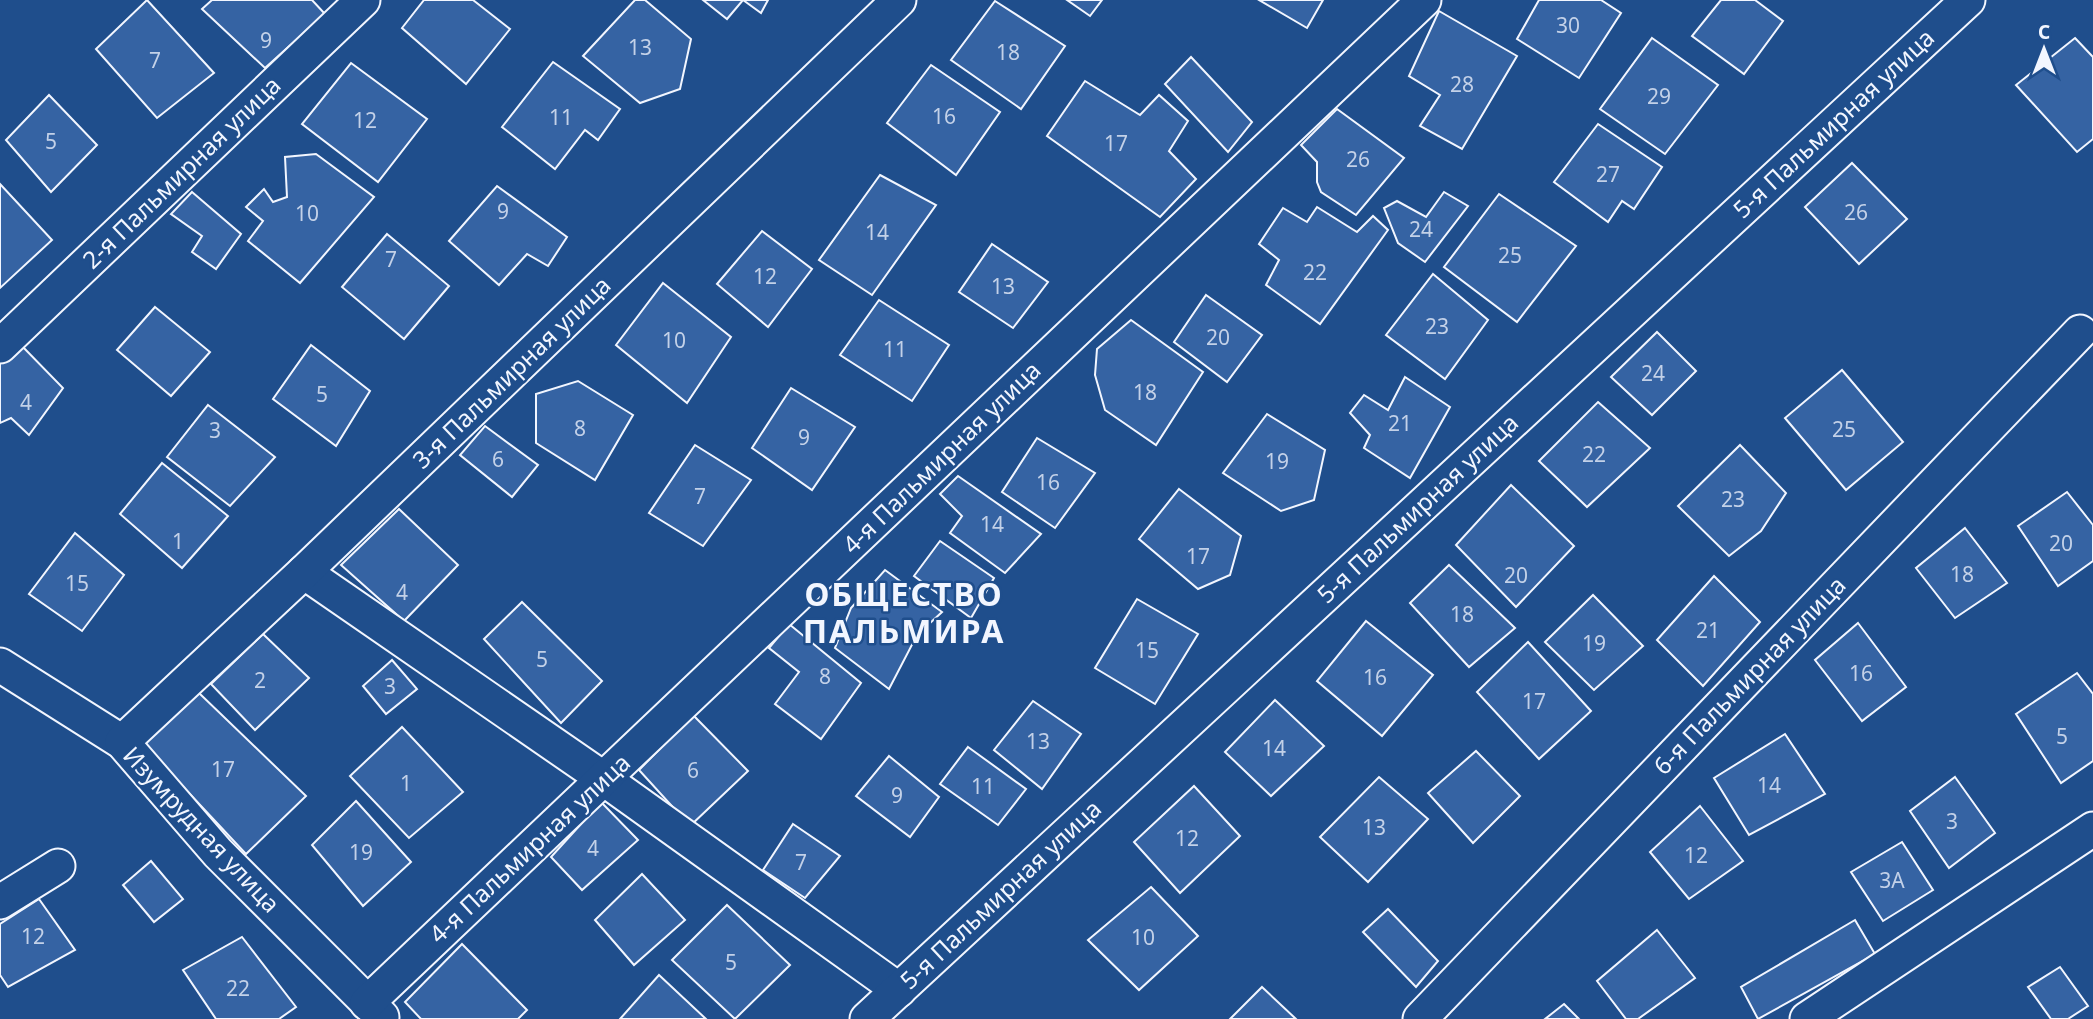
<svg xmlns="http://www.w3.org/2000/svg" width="2093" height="1019" viewBox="0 0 2093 1019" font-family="'Noto Sans',sans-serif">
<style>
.building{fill:#3563a3;stroke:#f2f6ff;stroke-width:2}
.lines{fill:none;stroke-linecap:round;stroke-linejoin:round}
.street-casing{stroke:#f2f6ff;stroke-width:37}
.street{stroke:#1f4e8c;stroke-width:33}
.labels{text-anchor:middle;stroke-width:5;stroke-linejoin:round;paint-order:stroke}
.number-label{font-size:21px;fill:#c3d1e8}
.street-label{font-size:24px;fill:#f2f6ff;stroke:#1f4e8c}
.district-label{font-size:32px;font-weight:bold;letter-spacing:2px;fill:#f2f6ff;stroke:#1f4e8c}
</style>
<rect width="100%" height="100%" fill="#1f4e8c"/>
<g class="building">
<polygon points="147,0 214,73 157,118 96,49"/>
<polygon points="212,0 312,0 325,14 265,68 202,9"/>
<polygon points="424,0 473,0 510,29 466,84 402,28"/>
<polygon points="635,0 645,0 691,39 680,89 640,103 583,56"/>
<polygon points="703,0 768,0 761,13 743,0 727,19"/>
<polygon points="1067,0 1102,0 1090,16"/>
<polygon points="1259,0 1323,0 1307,28"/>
<polygon points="1539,0 1601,0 1621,13 1579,78 1517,39"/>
<polygon points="1721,0 1755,0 1783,21 1744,74 1692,36"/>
<polygon points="995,1 1065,46 1021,109 951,60"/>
<polygon points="1439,11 1517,56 1462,149 1420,126 1440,95 1409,76"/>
<polygon points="1652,38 1718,85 1665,154 1600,109"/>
<polygon points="2075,38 2093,57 2093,139 2077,152 2016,85"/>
<polygon points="1191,57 1252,122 1228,152 1165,84"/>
<polygon points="553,62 620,109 598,140 585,130 555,169 502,127"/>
<polygon points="351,63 427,119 378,182 302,124"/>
<polygon points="931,65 1000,112 956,175 887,123"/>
<polygon points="1085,81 1140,115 1159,95 1188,121 1169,151 1196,179 1160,217 1047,136"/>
<polygon points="49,95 97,145 51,192 6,140"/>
<polygon points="1337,109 1404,158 1356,215 1321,192 1317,182 1317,162 1301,145"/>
<polygon points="1598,124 1662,167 1634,209 1622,201 1608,222 1554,182"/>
<polygon points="316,154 374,197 300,283 248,241 263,221 246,207 264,189 273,202 287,197 285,157"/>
<polygon points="1852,163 1907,219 1859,264 1805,207"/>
<polygon points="880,175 936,205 872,295 819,260"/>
<polygon points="0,184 52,240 0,288"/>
<polygon points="497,186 567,237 548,266 527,254 499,285 449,241"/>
<polygon points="192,192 241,234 216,269 192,252 202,236 171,214"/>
<polygon points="1444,192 1468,206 1425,262 1398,243 1384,208 1397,201 1426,217"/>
<polygon points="1499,194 1576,246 1517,322 1444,267"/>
<polygon points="1317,207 1357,232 1373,216 1388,230 1320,324 1266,285 1279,260 1259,244 1283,208 1307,222"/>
<polygon points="762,231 812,269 768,327 717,284"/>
<polygon points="387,234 449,286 404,339 342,287"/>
<polygon points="992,244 1048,282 1013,328 959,292"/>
<polygon points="1433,274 1488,320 1445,379 1386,335"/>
<polygon points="663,283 731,337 687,403 616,345"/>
<polygon points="1206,295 1262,335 1227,382 1174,342"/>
<polygon points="879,300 949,345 912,401 840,355"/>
<polygon points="155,307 210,352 171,396 117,350"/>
<polygon points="1131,320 1203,372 1156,445 1105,410 1095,375 1097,349"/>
<polygon points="1657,332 1696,371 1652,415 1611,377"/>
<polygon points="20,344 63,388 29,435 11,418 0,423 0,361"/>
<polygon points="311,345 370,391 336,446 273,399"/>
<polygon points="1842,370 1903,442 1846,490 1785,418"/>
<polygon points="1405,377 1450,407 1410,478 1364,448 1370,435 1350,413 1364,395 1388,410"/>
<polygon points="578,381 633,415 595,480 536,443 536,394"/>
<polygon points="791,388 855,427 812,490 752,448"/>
<polygon points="1598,402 1650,448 1587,507 1539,461"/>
<polygon points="208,405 275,457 230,506 167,457"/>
<polygon points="1267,414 1325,450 1314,500 1281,511 1223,473"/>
<polygon points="485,426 538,465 512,497 460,455"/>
<polygon points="1037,438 1095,473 1055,528 1002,492"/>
<polygon points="695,445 751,480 703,546 649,513"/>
<polygon points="1740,445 1786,493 1761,531 1729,556 1678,506"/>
<polygon points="162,463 228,516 182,568 120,514"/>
<polygon points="958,476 1041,534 1005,573 950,533 962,516 940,494"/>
<polygon points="1511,485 1574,546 1516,607 1456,545"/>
<polygon points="1179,489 1241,536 1230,575 1198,589 1139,539"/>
<polygon points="2067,492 2093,525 2093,561 2058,586 2018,526"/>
<polygon points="399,509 458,565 404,621 341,565"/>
<polygon points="1965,528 2007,583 1955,618 1916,568"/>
<polygon points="75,533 124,575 82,631 29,594"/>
<polygon points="940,541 994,578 971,618 914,576"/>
<polygon points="1449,565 1515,628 1469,667 1410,603"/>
<polygon points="885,570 942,612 917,635 889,689 835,648 851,608"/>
<polygon points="1714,576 1760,622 1703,686 1657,640"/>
<polygon points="1593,595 1643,646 1594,690 1545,642"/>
<polygon points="1137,599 1198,634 1155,704 1095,668"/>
<polygon points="522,602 602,681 561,723 484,639"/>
<polygon points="1366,621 1433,675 1382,736 1317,681"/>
<polygon points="1858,623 1906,687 1862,721 1815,660"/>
<polygon points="789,624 861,683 821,739 775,704 799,672 769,648"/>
<polygon points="263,634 309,678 255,730 211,684"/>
<polygon points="1528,642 1591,711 1539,759 1477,692"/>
<polygon points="392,660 417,689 386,714 363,686"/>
<polygon points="2077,673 2093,694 2093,761 2061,783 2016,714"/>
<polygon points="199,693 306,796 246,854 143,744"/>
<polygon points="1275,700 1324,746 1271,796 1225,752"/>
<polygon points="1033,701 1081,734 1042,789 994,750"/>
<polygon points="693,715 748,771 690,826 639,770"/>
<polygon points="402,727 463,792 409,838 350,776"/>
<polygon points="1785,734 1825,794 1749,835 1714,778"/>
<polygon points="968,747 1026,789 998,825 940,784"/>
<polygon points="1476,751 1520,796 1473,843 1428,793"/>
<polygon points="889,756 939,797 910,837 856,796"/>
<polygon points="1379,777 1428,819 1368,882 1320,837"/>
<polygon points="1955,777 1995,833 1949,868 1910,811"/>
<polygon points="1194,786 1240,836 1180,893 1134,842"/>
<polygon points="356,801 411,862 363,906 312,845"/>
<polygon points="601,802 638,840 582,890 551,857"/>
<polygon points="1700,806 1743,861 1689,899 1650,852"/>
<polygon points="793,824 840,856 805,898 763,870"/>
<polygon points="1902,842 1933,890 1883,921 1851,872"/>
<polygon points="151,861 183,899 154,922 123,885"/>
<polygon points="642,874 685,920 634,965 595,920"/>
<polygon points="1151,887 1198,936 1139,990 1088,940"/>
<polygon points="39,899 75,950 8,987 0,975 0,924"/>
<polygon points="727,905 790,965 735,1019 672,960"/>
<polygon points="1388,909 1438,961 1416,987 1363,932"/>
<polygon points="1855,920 1875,954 1758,1019 1741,987"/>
<polygon points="1657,930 1695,978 1638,1019 1626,1019 1597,981"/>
<polygon points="242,937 296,1007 279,1019 216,1019 183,970"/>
<polygon points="462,944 527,1010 518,1019 421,1019 405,1002"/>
<polygon points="2060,967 2088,1006 2068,1019 2051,1019 2028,987"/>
<polygon points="659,975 706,1019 620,1019"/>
<polygon points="1262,987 1296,1019 1230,1019"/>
<polygon points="1564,1004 1579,1019 1545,1019"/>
</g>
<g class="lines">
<g class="street-casing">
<g id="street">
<polyline points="0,346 363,0"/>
<polyline points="304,572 604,779 899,990"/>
<polyline points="0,665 122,742 218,853 382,1017"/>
<polyline points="122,742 304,572 899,0"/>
<polyline points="0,902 58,866"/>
<polyline points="367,1003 1424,0"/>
<polyline points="867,1019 1968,0"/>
<polyline points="1420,1019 2080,332"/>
<polyline points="1807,1019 2093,829"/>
</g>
</g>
<use href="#street" class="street"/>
</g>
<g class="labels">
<g class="number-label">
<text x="1568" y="33">30</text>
<text x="266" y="48">9</text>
<text x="640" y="55">13</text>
<text x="1008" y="60">18</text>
<text x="155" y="68">7</text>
<text x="1462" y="92">28</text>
<text x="1659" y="104">29</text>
<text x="944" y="124">16</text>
<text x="561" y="125">11</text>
<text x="365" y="128">12</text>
<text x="51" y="149">5</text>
<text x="1116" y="151">17</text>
<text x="1358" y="167">26</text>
<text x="1608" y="182">27</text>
<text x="503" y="219">9</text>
<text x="1856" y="220">26</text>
<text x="307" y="221">10</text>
<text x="1421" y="237">24</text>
<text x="877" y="240">14</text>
<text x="1510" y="263">25</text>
<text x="391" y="267">7</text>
<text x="1315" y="280">22</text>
<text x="765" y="284">12</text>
<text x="1003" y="294">13</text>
<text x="1437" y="334">23</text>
<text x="1218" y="345">20</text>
<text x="674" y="348">10</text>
<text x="895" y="357">11</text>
<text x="1653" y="381">24</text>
<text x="1145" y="400">18</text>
<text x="322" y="402">5</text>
<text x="26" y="410">4</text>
<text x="1400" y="431">21</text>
<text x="580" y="436">8</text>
<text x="1844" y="437">25</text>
<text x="215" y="438">3</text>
<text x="804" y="445">9</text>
<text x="1594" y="462">22</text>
<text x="498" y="467">6</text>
<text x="1277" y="469">19</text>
<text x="1048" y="490">16</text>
<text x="700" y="504">7</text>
<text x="1733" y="507">23</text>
<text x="992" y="532">14</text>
<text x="178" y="549">1</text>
<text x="2061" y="551">20</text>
<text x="1198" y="564">17</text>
<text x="1962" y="582">18</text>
<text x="1516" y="583">20</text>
<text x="77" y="591">15</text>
<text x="402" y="600">4</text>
<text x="1462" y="622">18</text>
<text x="1708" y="638">21</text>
<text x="1594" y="651">19</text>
<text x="1147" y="658">15</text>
<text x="542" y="667">5</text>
<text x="1861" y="681">16</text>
<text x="825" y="684">8</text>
<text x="1375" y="685">16</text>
<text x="260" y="688">2</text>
<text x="390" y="694">3</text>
<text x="1534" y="709">17</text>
<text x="2062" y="744">5</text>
<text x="1038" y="749">13</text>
<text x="1274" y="756">14</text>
<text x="223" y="777">17</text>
<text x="693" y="778">6</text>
<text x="406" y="791">1</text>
<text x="1769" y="793">14</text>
<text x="983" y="794">11</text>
<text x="897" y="803">9</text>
<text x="1952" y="829">3</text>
<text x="1374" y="835">13</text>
<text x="1187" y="846">12</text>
<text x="593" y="856">4</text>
<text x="361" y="860">19</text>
<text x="1696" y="863">12</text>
<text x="801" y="870">7</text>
<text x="1892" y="888">3А</text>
<text x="33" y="944">12</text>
<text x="1143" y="945">10</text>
<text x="731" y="970">5</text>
<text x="238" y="996">22</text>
</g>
<g class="street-label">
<text transform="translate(1834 124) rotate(-43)" y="8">5-я Пальмирная улица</text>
<text transform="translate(182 173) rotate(-44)" y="8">2-я Пальмирная улица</text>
<text transform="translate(512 373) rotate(-44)" y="8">3-я Пальмирная улица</text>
<text transform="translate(942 458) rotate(-44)" y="8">4-я Пальмирная улица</text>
<text transform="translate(1418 509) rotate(-43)" y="8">5-я Пальмирная улица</text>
<text transform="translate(1750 676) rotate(-46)" y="8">6-я Пальмирная улица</text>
<text transform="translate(201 830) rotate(47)" y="8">Изумрудная улица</text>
<text transform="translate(530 849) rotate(-43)" y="8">4-я Пальмирная улица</text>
<text transform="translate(1001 895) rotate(-43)" y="8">5-я Пальмирная улица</text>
</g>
<g class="district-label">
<text x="904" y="606">ОБЩЕСТВО<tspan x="904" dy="37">ПАЛЬМИРА</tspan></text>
</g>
</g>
<g transform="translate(2044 49)" stroke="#1f4e8c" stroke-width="5" paint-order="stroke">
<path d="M0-5L12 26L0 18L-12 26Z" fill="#f2f6ff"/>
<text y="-10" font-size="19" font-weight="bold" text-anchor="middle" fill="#f2f6ff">С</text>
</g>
</svg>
